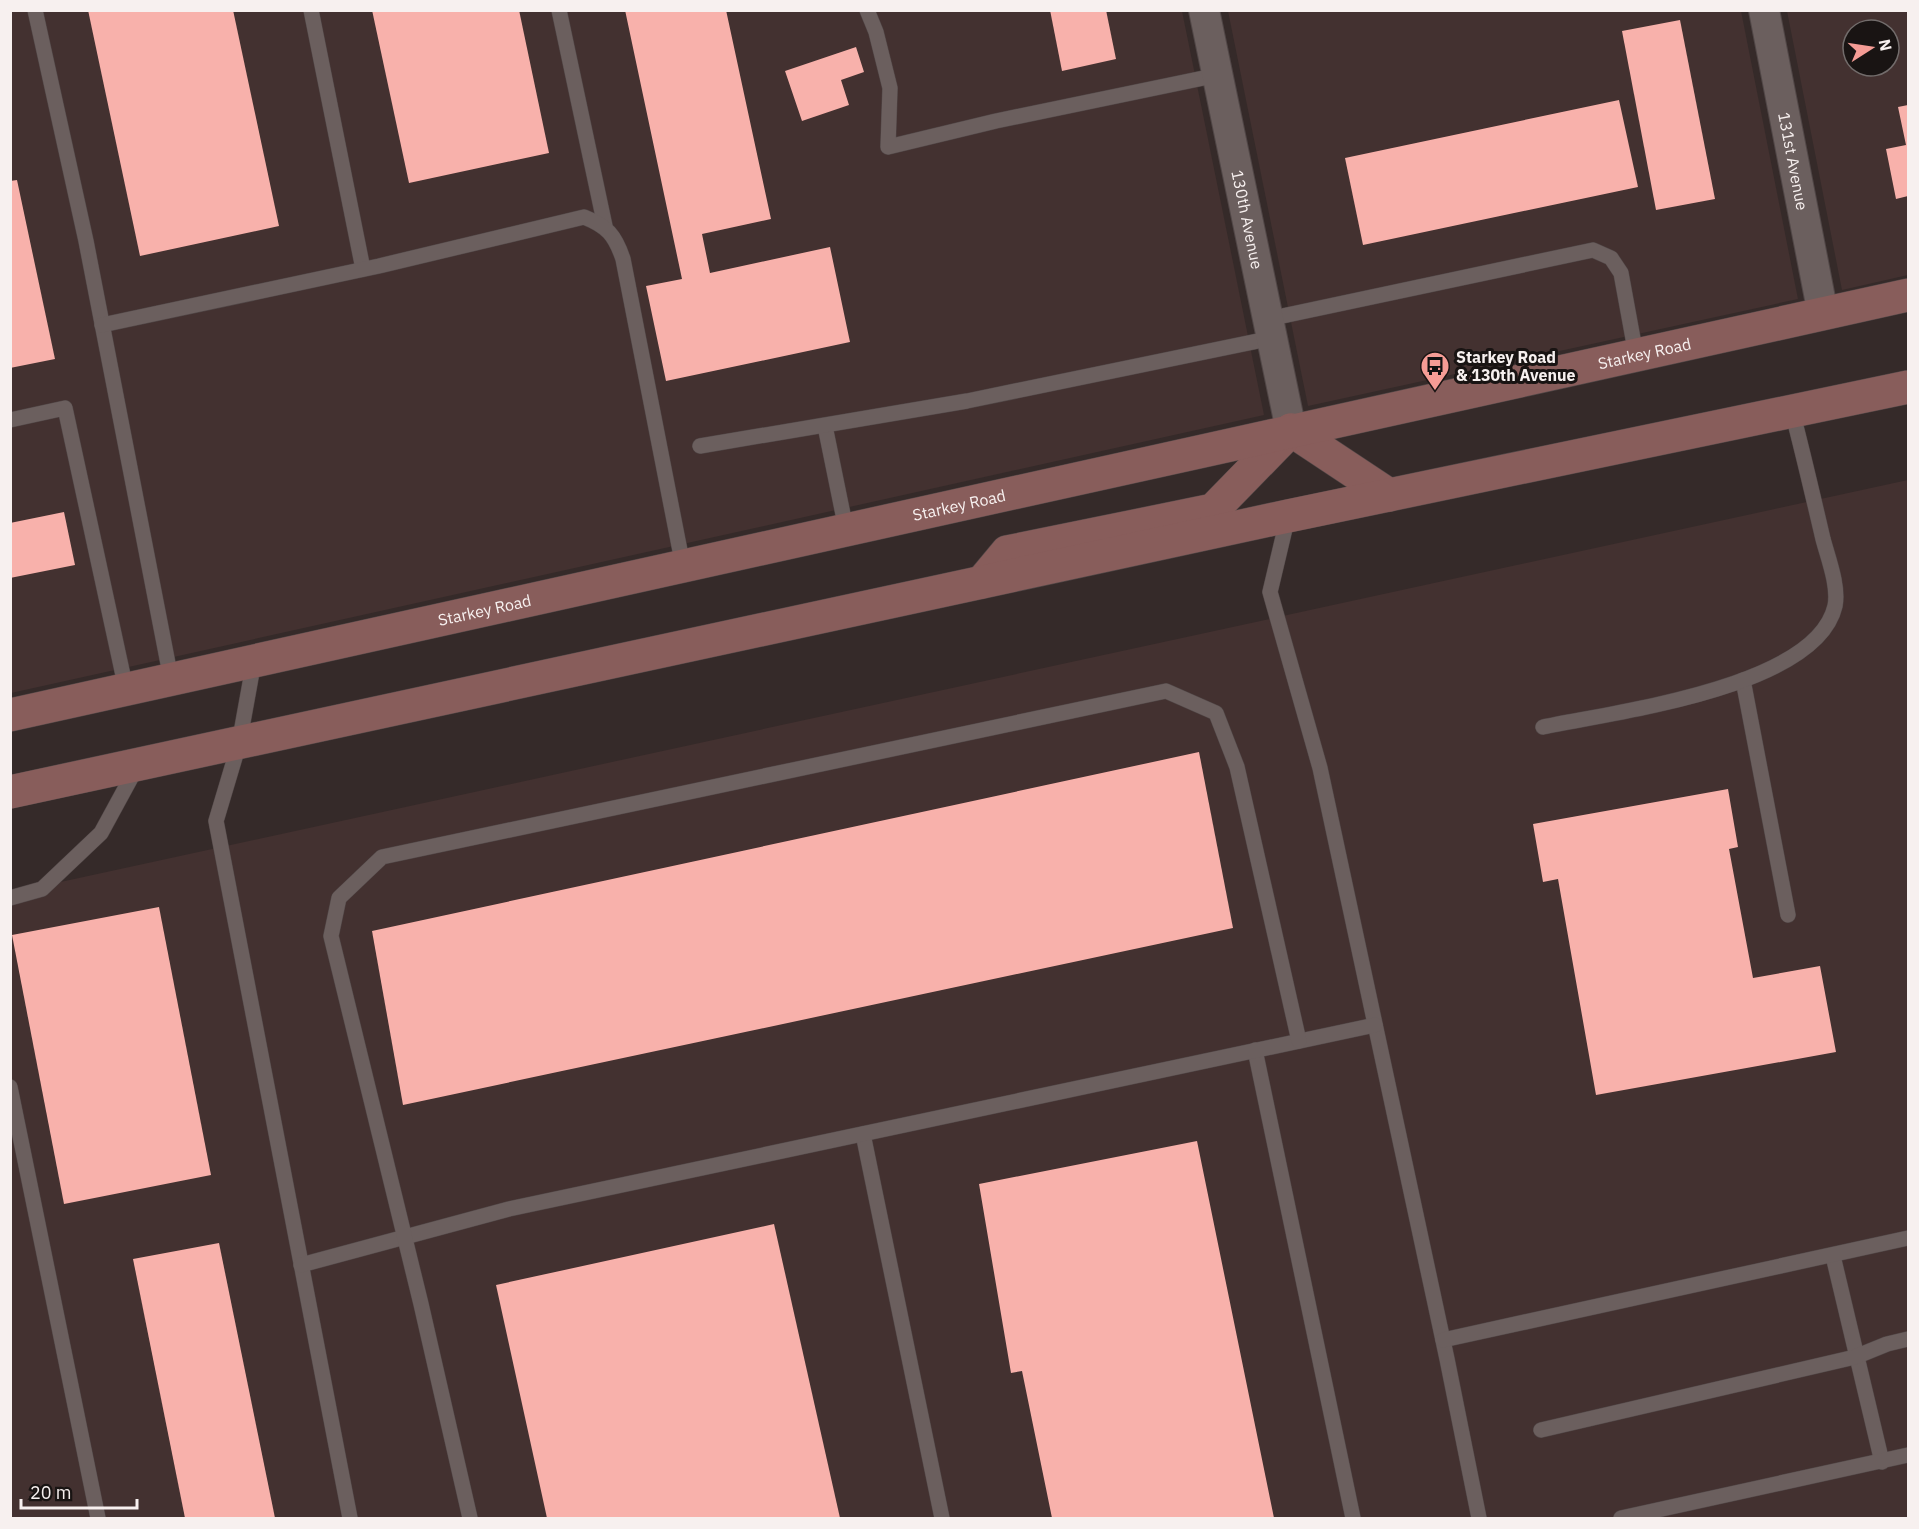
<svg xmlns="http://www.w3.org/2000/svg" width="1919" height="1529" viewBox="0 0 1919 1529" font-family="'IBM Plex Sans',sans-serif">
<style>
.built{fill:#433130;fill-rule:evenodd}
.building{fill:#f8b1ab}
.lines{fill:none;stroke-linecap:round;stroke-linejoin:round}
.lane-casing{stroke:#514747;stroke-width:16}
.street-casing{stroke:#514747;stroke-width:32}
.secondary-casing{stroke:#514747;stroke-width:34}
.lane{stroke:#6b5f5e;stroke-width:15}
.street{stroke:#6b5f5e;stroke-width:30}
.secondary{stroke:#885d5b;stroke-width:33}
.labels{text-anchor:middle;stroke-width:6;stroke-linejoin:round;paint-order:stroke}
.street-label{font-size:16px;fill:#f7f0ef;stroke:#191413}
.poi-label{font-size:16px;font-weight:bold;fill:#f7f0ef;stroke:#191413;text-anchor:start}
</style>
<rect width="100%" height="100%" fill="#352a29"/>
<g class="built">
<polygon points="10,11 1182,11 1264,415 11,693"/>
<polygon points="1228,11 1741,11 1798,299 1308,406"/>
<path d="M1787,11H1908V275L1842,290ZM1853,30H1889V66H1853Z"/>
<polygon points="1908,480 1908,1518 11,1518 10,893"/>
</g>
<g class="building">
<polygon points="88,10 233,10 279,226 140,256"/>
<polygon points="372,10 519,10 549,153 409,183"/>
<polygon points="625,10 726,10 771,219 702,234 710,273 830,247 850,342 666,381 646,286 682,279"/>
<polygon points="1050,10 1106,10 1116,59 1062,71"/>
<polygon points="1680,20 1715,199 1656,210 1622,31"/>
<polygon points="856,47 864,72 841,80 849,105 802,121 785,71"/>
<polygon points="1619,100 1638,187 1363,245 1345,158"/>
<polygon points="1908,105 1908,196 1896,199 1886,149 1906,145 1898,107"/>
<polygon points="17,180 55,359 10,368 10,181"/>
<polygon points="64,512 75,565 10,578 10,523"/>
<polygon points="1199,752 1233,928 403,1105 372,931"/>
<polygon points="1728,789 1738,847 1729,849 1753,978 1820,966 1836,1052 1596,1095 1558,879 1543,882 1533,824"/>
<polygon points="159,907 211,1175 64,1204 12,935"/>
<polygon points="1197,1141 1274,1518 1052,1518 1022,1371 1011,1373 979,1184"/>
<polygon points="774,1224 840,1518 547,1518 496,1285"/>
<polygon points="219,1243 275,1518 185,1518 133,1259"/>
</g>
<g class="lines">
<g class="lane-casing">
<g id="lane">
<polyline points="35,10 86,241 171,679"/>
<polyline points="311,10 363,269"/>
<polyline points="559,10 605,226"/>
<polyline points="867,10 876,32 890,88 888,147 996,121 1218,75"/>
<polyline points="1268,319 1593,250 1611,258 1621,273 1636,355"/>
<path d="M102,325L379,266L584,217C607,226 615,235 623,259L683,566"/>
<polyline points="10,420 65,408 126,689"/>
<polyline points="825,426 846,529"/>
<polyline points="700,446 967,401 1272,338"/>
<polyline points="1288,516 1270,592 1320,768 1447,1359 1479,1518"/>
<polyline points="254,661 239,744 216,821 350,1518"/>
<polyline points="1743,680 1788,915"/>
<path d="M1543,727C1613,712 1816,688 1835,606C1839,586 1828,558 1823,539C1813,496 1803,453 1792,411"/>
<polyline points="10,898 42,889 101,833 138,765"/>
<polyline points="1255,1050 1353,1518"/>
<polyline points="10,1087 98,1518"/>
<polyline points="863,1134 942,1518"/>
<polyline points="1833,1256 1882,1462"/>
<polyline points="301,1265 509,1209 1375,1025"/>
<polyline points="1443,1340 1908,1238"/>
<polyline points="1541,1430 1855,1357 1887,1344 1908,1339"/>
<polyline points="470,1518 421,1304 331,936 339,898 382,857 1166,691 1216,713 1237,767 1299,1041"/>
<polyline points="1621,1518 1908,1455"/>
</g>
</g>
<g class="street-casing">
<g id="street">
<path id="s1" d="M1204,10L1291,430"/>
<path id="s2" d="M1764,10L1823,314"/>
</g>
</g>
<g class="secondary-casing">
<g id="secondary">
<polyline points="1291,430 1389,495"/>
<polyline points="982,582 1007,552 1213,510 1291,430"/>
<path id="s3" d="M10,715L1908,295"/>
<polyline points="10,792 1288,516 1908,387"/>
</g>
</g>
<use href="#lane" class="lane"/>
<use href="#street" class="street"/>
<use href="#secondary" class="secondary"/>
</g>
<defs>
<g id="bus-pin" transform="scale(1.5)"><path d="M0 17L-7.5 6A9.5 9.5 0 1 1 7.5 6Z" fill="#f59c95" stroke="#191413"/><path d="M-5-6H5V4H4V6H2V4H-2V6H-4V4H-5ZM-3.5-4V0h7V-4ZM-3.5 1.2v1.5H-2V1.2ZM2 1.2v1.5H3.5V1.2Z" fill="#111"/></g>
</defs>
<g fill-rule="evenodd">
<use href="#bus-pin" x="1435" y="366"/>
</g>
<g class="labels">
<g class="street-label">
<text dy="6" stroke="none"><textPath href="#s2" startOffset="154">131st Avenue</textPath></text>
<text dy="6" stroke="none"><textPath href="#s1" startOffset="214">130th Avenue</textPath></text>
<text dy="6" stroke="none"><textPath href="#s3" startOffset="1674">Starkey Road</textPath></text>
<text dy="6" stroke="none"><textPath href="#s3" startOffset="972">Starkey Road</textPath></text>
<text dy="6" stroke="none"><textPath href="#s3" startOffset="486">Starkey Road</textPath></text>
</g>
<g class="poi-label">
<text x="1456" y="363">Starkey Road<tspan x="1456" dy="18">&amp; 130th Avenue</tspan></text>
</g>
</g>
<rect width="1919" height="1529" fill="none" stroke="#f7f0ef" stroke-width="24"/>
<g transform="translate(1871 48) rotate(78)"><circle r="28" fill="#191413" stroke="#726c6b" stroke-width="1.5"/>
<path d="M0-4.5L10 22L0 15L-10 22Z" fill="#f59c95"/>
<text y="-9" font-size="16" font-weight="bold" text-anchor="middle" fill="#f7f0ef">N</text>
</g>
<path d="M21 1499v9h116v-9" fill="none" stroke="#f7f0ef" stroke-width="3"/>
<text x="30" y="1499" font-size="18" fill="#f7f0ef" stroke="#191413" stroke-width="4.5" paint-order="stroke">20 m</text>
</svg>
